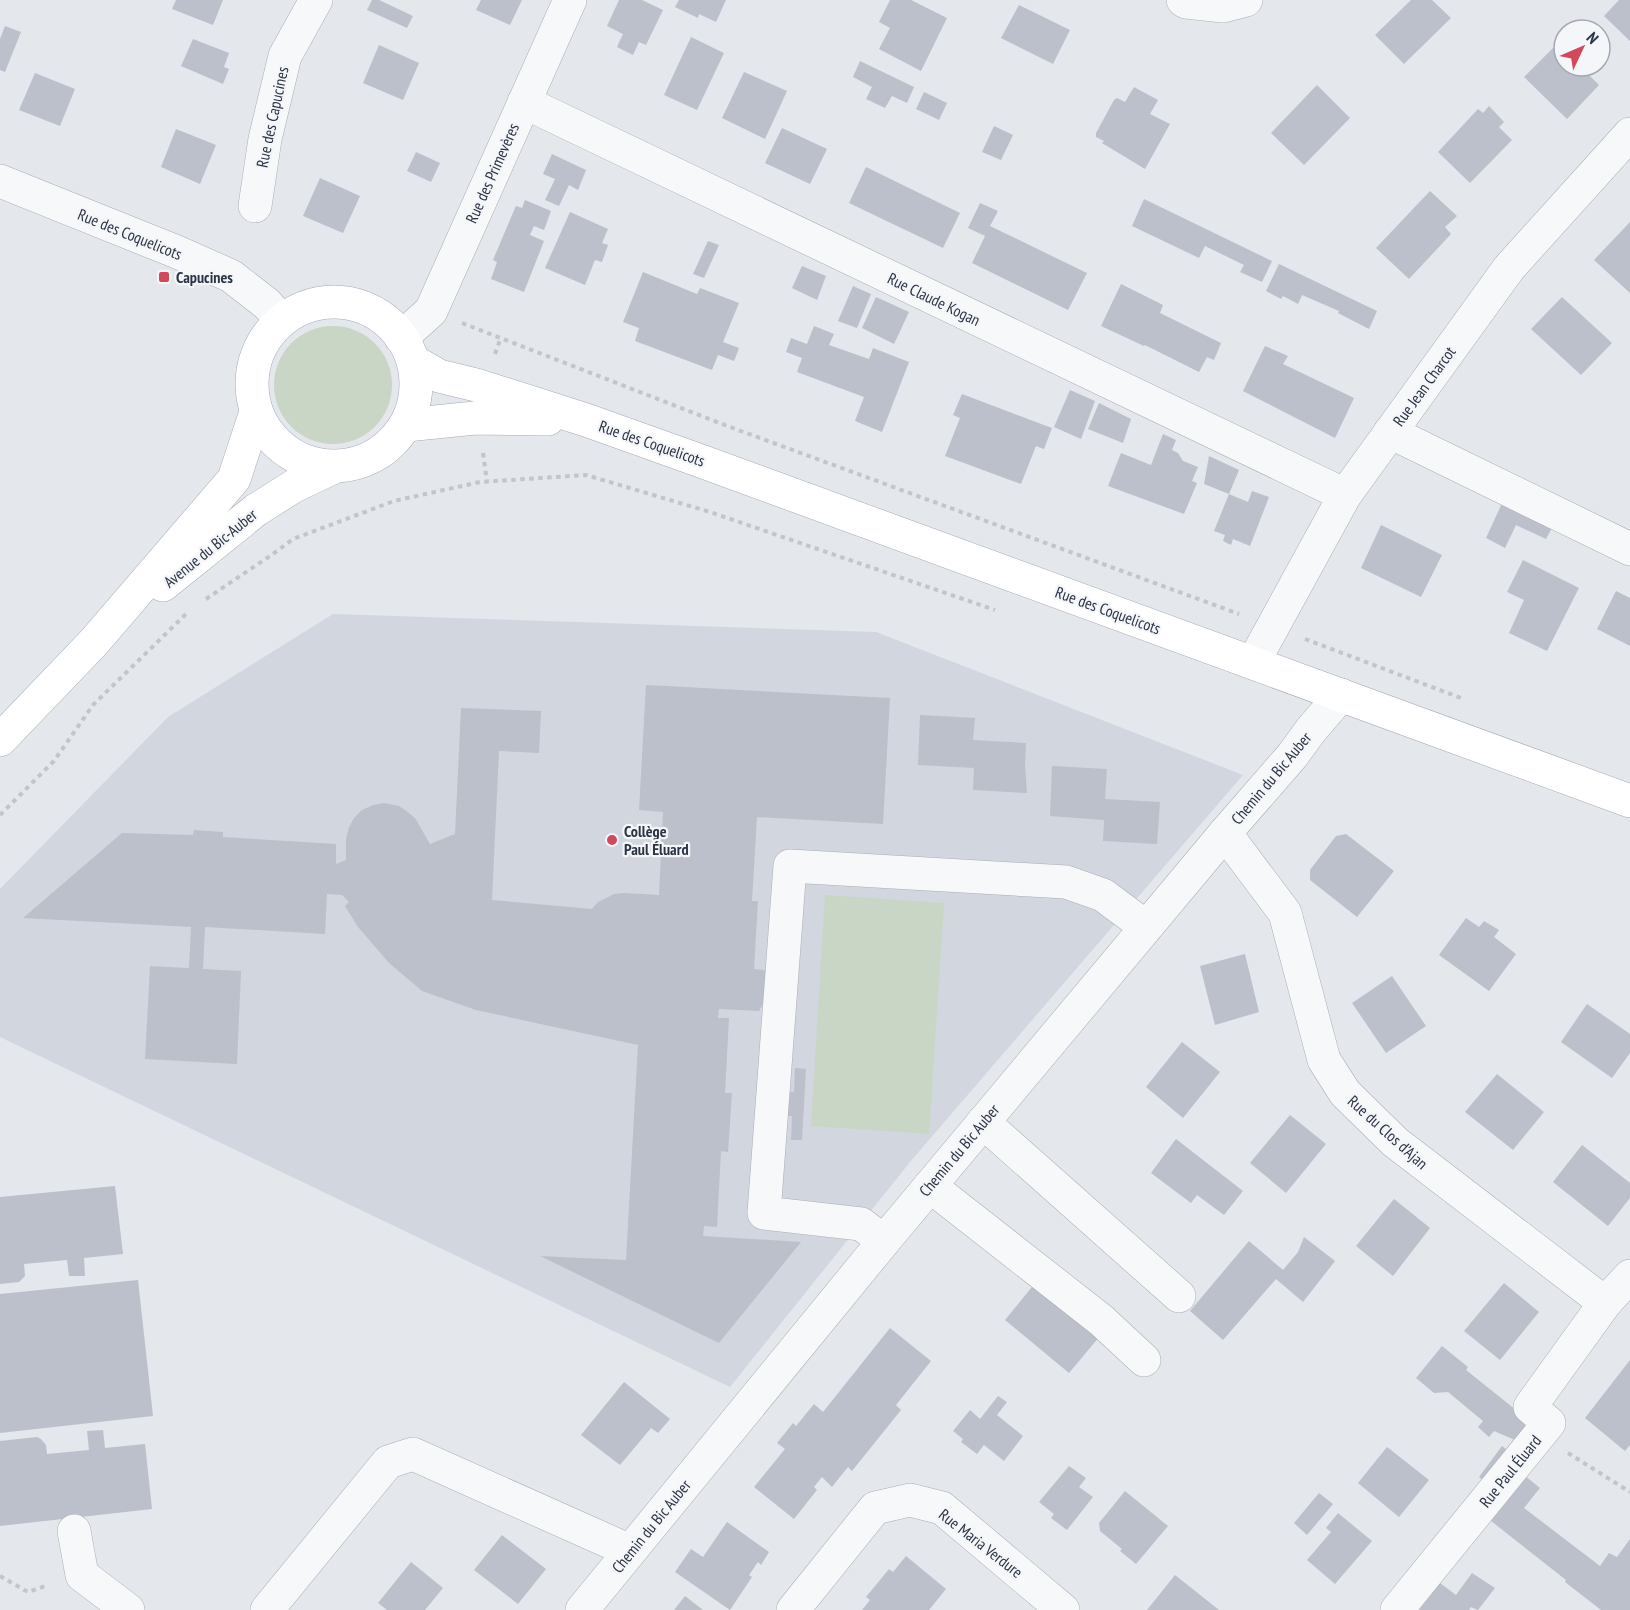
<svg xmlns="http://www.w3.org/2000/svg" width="1630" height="1610" viewBox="0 0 1630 1610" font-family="'PT Sans Narrow',sans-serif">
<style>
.built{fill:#d2d6de}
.green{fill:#c9d6c5}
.building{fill:#bbc0ca}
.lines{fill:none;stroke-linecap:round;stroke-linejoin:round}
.minor-casing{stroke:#a9aeb7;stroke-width:34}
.major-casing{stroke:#a3abb8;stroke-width:34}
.path{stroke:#c2c5cb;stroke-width:4;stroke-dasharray:4.5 4.5;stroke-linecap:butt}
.minor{stroke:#f7f8fa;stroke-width:33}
.major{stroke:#fff;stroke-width:33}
.poi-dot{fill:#d1495b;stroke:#f4f6f9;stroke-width:2}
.labels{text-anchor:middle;stroke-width:4.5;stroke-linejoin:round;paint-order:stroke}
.street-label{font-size:16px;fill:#2b3445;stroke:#f4f6f9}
.poi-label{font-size:16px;font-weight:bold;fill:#2b3445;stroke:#f4f6f9;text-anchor:start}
</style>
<rect width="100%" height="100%" fill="#e4e7ec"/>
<polygon class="built" points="333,614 876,632 1243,775 910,1162 730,1387 0,1037 0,889 168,717"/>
<g class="green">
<circle cx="333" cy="385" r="59"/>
<polygon points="825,895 944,903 929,1134 811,1126"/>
</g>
<g class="building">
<polygon points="176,0 223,0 213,25 172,9"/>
<polygon points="372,0 379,0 413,16 407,28 367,10"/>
<polygon points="481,0 522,0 510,25 476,10"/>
<polygon points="619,0 642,0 663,10 646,45 639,42 633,55 617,47 623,34 607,26"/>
<polygon points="679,0 726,0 716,22 699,14 698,18 675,7"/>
<polygon points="890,0 911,0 947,18 921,71 879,49 890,28 879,22"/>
<polygon points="1411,0 1432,0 1451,18 1404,64 1375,35"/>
<polygon points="1619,0 1630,0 1630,41 1604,16"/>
<polygon points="1019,5 1070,30 1053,64 1001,38"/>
<polygon points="5,26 21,32 5,72 0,70 0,39"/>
<polygon points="691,37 724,53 697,110 664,95"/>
<polygon points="193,39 229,53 224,67 229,69 223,84 181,66"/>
<polygon points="1557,44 1564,51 1564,66 1580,66 1599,85 1567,119 1524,77"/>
<polygon points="379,45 419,63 403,100 363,83"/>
<polygon points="860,61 914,87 907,103 892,96 885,108 866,99 872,87 853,77"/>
<polygon points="744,72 787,91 765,139 722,118"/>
<polygon points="35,73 75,89 60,126 19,110"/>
<polygon points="1317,85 1350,118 1304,165 1271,133"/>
<polygon points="1134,87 1158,100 1150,114 1170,124 1145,169 1102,143 1104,141 1096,137 1096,133 1114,100 1117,98 1125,102"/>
<polygon points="924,92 947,103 939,120 916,109"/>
<polygon points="1489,106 1504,122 1499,127 1512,140 1470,183 1438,152 1478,109 1483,113"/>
<polygon points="994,126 1013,135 1001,160 982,152"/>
<polygon points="782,128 827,149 810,184 765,163"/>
<polygon points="176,129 216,145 200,184 161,167"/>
<polygon points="416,152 440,163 431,182 407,171"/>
<polygon points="552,154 586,170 578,190 569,185 559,206 545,200 555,179 543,174"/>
<polygon points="866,167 960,213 943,248 849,203"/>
<polygon points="320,178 360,196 343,233 303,216"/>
<polygon points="1430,191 1457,216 1445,227 1451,234 1409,279 1376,248"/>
<polygon points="1144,199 1272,261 1262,282 1240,272 1244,265 1205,246 1199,258 1132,226"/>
<polygon points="525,200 551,211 544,230 534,226 530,235 544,241 524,292 491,279 497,262 493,260 512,215 516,206 522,208"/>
<polygon points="980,203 998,211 990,226 1087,273 1068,310 972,263 985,236 968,228"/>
<polygon points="570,212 608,229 602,243 608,245 602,262 595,260 585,285 545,268"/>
<polygon points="1630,222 1630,293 1594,260"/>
<polygon points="708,241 719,245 704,278 693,274"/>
<polygon points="1279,264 1377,311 1369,329 1338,313 1339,311 1302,295 1298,304 1283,296 1281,299 1266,291"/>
<polygon points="802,266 826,276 817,300 792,288"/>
<polygon points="643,272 697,294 700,288 739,303 723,342 739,348 734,361 718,355 712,370 635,341 639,328 623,322"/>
<polygon points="1121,284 1163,305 1160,313 1221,343 1214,360 1207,357 1199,372 1145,345 1144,346 1101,326"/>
<polygon points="853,286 871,294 857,328 838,321"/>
<polygon points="876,297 909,312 894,344 862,328"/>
<polygon points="1562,297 1612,343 1581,375 1531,329"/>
<polygon points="814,326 834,334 829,345 869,359 873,348 909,362 882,432 855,421 864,397 797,372 802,358 786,352 791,338 807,344"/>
<polygon points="1265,346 1288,356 1283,364 1354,398 1335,438 1243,391"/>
<polygon points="1070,390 1095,401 1081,439 1054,427"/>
<polygon points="962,394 1052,428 1044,449 1036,446 1021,484 945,456 960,418 953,415"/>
<polygon points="1099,403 1131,419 1123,443 1088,429"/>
<polygon points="1163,434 1176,440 1172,450 1178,453 1183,461 1198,467 1192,481 1197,483 1184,514 1108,486 1121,453 1151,465"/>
<polygon points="1209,456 1239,470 1229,494 1248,502 1252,491 1269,497 1250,546 1233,539 1231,545 1223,541 1225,535 1214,531 1229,494 1204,484"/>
<polygon points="1503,501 1553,526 1546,539 1516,525 1505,548 1486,538"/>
<polygon points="1381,525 1442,555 1421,597 1361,568"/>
<polygon points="1523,560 1579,588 1547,651 1509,633 1524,600 1507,592"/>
<polygon points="1616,591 1630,598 1630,646 1597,629"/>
<polygon points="646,685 890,698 883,824 757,817 752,901 758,901 754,969 774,971 767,995 759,1011 719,1009 718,1018 729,1018 725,1093 732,1093 728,1152 721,1151 717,1227 704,1226 703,1236 801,1242 719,1343 540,1256 626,1260 638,1045 476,1010 422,991 389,963 358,927 345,906 349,902 342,895 327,894 325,934 205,927 203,969 241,971 237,1064 145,1059 150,966 189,968 191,927 23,918 122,833 193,835 194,830 223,832 223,837 336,844 336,864 346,860 346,839 349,827 354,818 362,810 373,805 384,803 399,806 405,810 415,818 430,844 455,834 461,708 541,711 539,753 499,751 492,900 592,909 598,902 614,894 624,893 659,895 663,812 639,810"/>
<polygon points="920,715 975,718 973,740 1026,743 1025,765 1027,793 973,790 974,768 918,765"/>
<polygon points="1052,766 1107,769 1105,799 1160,802 1157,844 1103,841 1104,820 1050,816"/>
<polygon points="1346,834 1394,871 1357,917 1310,880 1310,870 1336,836"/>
<polygon points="1466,918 1479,927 1484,921 1499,930 1494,937 1516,954 1489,991 1439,955"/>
<polygon points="1245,954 1259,1012 1215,1025 1200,966"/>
<polygon points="1392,976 1426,1026 1386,1053 1352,1003"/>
<polygon points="1587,1004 1630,1034 1630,1053 1612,1078 1561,1042"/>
<polygon points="1182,1042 1220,1072 1183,1118 1146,1087"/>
<polygon points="795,1068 806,1069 802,1140 791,1140 792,1116 784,1116 786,1092 794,1092"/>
<polygon points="1497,1074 1544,1112 1513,1150 1465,1112"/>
<polygon points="1290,1115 1326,1144 1286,1193 1250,1163"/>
<polygon points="1176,1139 1243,1191 1224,1215 1197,1195 1191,1203 1151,1173"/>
<polygon points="1582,1145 1630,1183 1630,1198 1608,1226 1553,1182"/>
<polygon points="115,1186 123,1254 84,1258 85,1276 69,1276 67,1260 24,1264 25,1276 19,1282 0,1284 0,1197"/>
<polygon points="1394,1199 1430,1228 1393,1276 1356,1246"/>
<polygon points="1304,1237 1335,1261 1303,1302 1276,1279 1223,1340 1190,1311 1249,1241 1283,1270 1298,1252"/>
<polygon points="138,1280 153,1416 0,1433 0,1294"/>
<polygon points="1036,1282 1100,1336 1069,1373 1005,1320"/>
<polygon points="1504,1283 1539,1312 1500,1360 1464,1331"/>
<polygon points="890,1328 931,1361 896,1405 901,1410 852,1471 848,1467 832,1487 822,1477 814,1487 817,1490 794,1519 754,1487 785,1449 777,1443 793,1423 796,1426 814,1404 823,1412"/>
<polygon points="1442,1346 1468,1367 1466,1370 1531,1422 1515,1440 1494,1431 1489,1437 1478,1427 1483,1421 1448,1392 1434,1393 1416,1378"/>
<polygon points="1630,1360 1630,1445 1625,1451 1585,1418"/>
<polygon points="624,1382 670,1419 658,1433 651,1428 620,1465 581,1435"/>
<polygon points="998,1396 1007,1402 997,1415 1023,1436 1004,1461 984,1445 977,1454 961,1442 963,1439 953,1431 970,1410 980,1419"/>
<polygon points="103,1430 105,1448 145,1444 152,1509 0,1526 0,1441 37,1437 41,1439 46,1445 47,1454 89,1450 87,1431"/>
<polygon points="1502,1446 1512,1454 1491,1486 1479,1477"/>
<polygon points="1387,1447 1429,1480 1399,1517 1358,1483"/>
<polygon points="1069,1466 1086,1478 1079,1487 1093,1497 1067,1530 1051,1518 1054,1514 1039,1502"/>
<polygon points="1518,1470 1540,1488 1524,1508 1600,1566 1609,1553 1617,1557 1630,1539 1630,1610 1601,1610 1565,1582 1566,1580 1486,1517"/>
<polygon points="1125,1491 1168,1526 1136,1564 1120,1551 1122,1549 1100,1531 1099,1523"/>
<polygon points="1319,1493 1333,1504 1307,1535 1294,1523"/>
<polygon points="1338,1513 1372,1541 1335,1584 1307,1560 1331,1532 1326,1528"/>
<polygon points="727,1522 769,1552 761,1565 758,1562 749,1575 752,1577 730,1610 675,1572 691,1549 703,1557"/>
<polygon points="502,1535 546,1569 518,1604 474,1570"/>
<polygon points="906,1556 946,1589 929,1610 862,1610 870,1600 866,1597 889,1569 893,1572"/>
<polygon points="411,1562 443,1588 425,1610 387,1610 378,1603"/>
<polygon points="1472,1573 1495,1588 1478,1610 1471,1607 1469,1610 1419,1610 1440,1583 1456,1595"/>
<polygon points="1175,1575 1219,1610 1147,1610"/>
<polygon points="685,1596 703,1610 674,1610"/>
</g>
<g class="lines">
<g class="minor-casing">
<g id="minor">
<polyline points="1183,0 1186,2 1223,6 1246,0"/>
<polyline points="524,102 1345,495"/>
<polyline points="0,181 177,252 231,276 267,304 281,320"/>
<polyline points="255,206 265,139 285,56 316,0"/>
<polyline points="401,338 431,311 570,0"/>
<polyline points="1390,432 1630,549"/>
<polyline points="1253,663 1345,495 1509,268 1630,134"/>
<polyline points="1225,833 1285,913 1324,1060 1345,1093 1395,1142 1605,1303 1630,1276"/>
<polyline points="983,1122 1179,1296"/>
<polyline points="930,1186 1101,1320 1144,1360"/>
<polyline points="884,1241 861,1224 764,1213 790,866 1066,882 1103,895 1146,927"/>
<polyline points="74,1531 82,1575 128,1610"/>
<polyline points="267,1610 388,1462 413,1454 630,1551"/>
<polyline points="582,1610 884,1241 1225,833 1292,756 1311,730 1341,695"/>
<polyline points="793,1610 875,1508 910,1500 942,1508 1063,1610"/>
<polyline points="1397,1610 1549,1423 1530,1407 1605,1303"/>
</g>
</g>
<g class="major-casing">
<g id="major">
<circle cx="334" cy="384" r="82"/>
<polyline points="413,361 439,376 476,385 586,420 698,460 1630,801"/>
<polyline points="406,425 475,418 548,419"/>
<polyline points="163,585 256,510 294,486 334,467"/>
<polyline points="0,740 94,642 234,479 256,412"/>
</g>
</g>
<g class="path">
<polyline points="462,323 730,427 1239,614"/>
<polyline points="495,354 501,337"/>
<polyline points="483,453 487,482"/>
<polyline points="206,599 273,554 293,539 394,501 480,482 586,475 710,512 995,610"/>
<polyline points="1305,639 1461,698"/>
<polyline points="0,815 54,761 93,705 186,614"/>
<polyline points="1568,1453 1630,1492"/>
<polyline points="0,1576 28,1592 48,1585"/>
</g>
<use href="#minor" class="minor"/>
<use href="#major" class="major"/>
</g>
<g class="poi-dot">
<rect x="158" y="271" width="12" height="12" rx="3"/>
<circle cx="612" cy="840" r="6"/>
</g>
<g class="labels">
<g class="street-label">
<text transform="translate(272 117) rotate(-78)" y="6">Rue des Capucines</text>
<text transform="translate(492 173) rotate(-66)" y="6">Rue des Primevères</text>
<text transform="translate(130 234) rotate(22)" y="6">Rue des Coquelicots</text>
<text transform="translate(934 299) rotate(26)" y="6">Rue Claude Kogan</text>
<text transform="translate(1424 386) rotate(-54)" y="6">Rue Jean Charcot</text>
<text transform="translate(652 443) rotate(19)" y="6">Rue des Coquelicots</text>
<text transform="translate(210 548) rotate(-39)" y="6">Avenue du Bic-Auber</text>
<text transform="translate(1108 610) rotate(20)" y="6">Rue des Coquelicots</text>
<text transform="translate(1271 778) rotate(-50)" y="6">Chemin du Bic Auber</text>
<text transform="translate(1388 1132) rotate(42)" y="6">Rue du Clos d’Ajan</text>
<text transform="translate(959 1150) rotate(-50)" y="6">Chemin du Bic Auber</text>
<text transform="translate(1510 1471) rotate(-51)" y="6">Rue Paul Éluard</text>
<text transform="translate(651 1526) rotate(-51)" y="6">Chemin du Bic Auber</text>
<text transform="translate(981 1543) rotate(38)" y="6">Rue Maria Verdure</text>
</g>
<g class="poi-label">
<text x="176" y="283">Capucines</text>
<text x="624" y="837">Collège<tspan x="624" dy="18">Paul Éluard</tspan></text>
</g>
</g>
<g transform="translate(1582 48) rotate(46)"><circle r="28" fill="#f4f6f9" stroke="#a4a8b1" stroke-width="1.5"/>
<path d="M0-4.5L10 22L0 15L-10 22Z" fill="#d1495b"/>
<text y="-9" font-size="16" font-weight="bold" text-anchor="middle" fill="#2b3445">N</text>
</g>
</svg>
